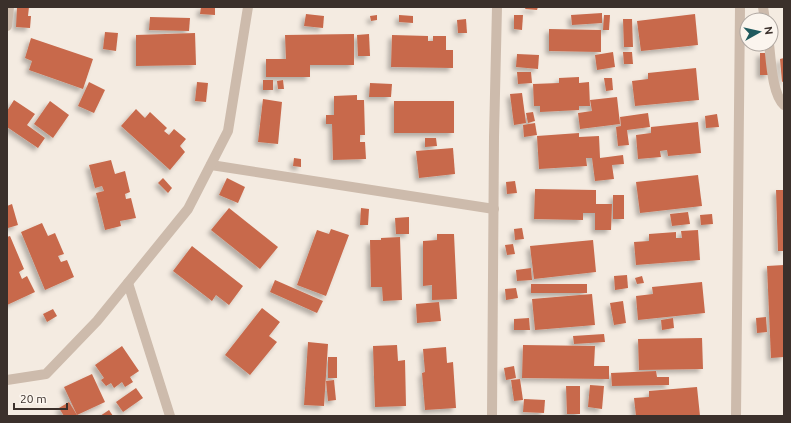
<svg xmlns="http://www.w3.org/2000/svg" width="791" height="423" viewBox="0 0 791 423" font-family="Ubuntu,sans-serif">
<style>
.building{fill:#c8694b;filter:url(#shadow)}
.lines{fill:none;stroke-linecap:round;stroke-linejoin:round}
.minor{stroke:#cdbbac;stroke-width:10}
</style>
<defs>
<filter id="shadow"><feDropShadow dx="-3.5" dy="3.5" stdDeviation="2" flood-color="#0004"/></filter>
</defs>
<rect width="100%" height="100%" fill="#f4ebe1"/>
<g class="building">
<polygon points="17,7 29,7 28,16 31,16 30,28 16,27"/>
<polygon points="201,7 215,7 215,15 200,14"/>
<polygon points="526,7 538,7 537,10 525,9"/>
<polygon points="602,13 602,23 572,25 571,15"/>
<polygon points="306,14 324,16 323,28 304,26"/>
<polygon points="695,14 698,45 641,51 637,21"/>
<polygon points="377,15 377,20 371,21 370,16"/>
<polygon points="399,15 413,16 413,23 399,22"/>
<polygon points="514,15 523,15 522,30 514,29"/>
<polygon points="604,15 610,15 609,30 603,30"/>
<polygon points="150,17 190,18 189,31 149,30"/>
<polygon points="466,19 467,33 458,33 457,20"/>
<polygon points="623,19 632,19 633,47 624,47"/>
<polygon points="549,29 601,30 601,52 549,51"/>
<polygon points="105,32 118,33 116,51 103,49"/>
<polygon points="195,33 196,65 136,66 136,35"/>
<polygon points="354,34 354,65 310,65 310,77 266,77 266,59 286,59 285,35"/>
<polygon points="369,34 370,56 358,56 357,35"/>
<polygon points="392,35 428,36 428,41 433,41 433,36 446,36 446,50 453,50 453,68 391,67"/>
<polygon points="31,38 93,59 83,89 29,70 32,61 25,58"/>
<polygon points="613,52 615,67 597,70 595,55"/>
<polygon points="623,52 632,52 633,64 624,64"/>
<rect x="760" y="53" width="9" height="22"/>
<polygon points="517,54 539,55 538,69 516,67"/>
<polygon points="784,58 784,81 782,82 780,59"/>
<polygon points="696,68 699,100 635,106 632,81 648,79 648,73"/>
<polygon points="517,72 531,72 532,83 518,84"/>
<polygon points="579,77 579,83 589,82 590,106 579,106 579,110 540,112 540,106 534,106 533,84 559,83 559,78"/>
<polygon points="604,78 612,78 613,90 606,91"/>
<rect x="263" y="80" width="10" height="10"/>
<polygon points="283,80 284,89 278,89 277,81"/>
<polygon points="89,82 105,90 94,113 78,106"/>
<polygon points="197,82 208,83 206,102 195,101"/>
<polygon points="370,83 392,84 391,97 369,97"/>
<polygon points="522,93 526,123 514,125 510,94"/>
<polygon points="357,95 357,100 364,100 365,135 360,135 360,142 365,142 366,159 333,160 332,124 326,124 326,115 334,115 334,96"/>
<polygon points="617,97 620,124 580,129 578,113 592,111 590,100"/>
<polygon points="263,99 282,102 278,144 258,142"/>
<polygon points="14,100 35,114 27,125 45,138 38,148 7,127 7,111"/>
<polygon points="50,101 69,115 53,138 34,124"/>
<rect x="394" y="101" width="60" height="32"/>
<polygon points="136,109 145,118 150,112 167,128 164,131 169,135 174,129 186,139 180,146 185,152 170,170 121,126"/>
<polygon points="533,112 535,121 528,123 526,113"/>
<polygon points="648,113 650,127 627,130 629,145 618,146 616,127 621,126 620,117"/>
<polygon points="717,114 719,127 706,128 705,116"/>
<polygon points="698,122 701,153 668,156 667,150 660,151 661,157 638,159 636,135 651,133 651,127"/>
<polygon points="535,123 537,135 524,137 523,125"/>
<polygon points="579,133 579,137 599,136 600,158 623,155 624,164 612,165 614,179 595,181 592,158 586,158 587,166 539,169 537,136"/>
<polygon points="425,138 436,138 437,146 425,147"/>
<polygon points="453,148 455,174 419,178 416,151"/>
<polygon points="294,158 301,159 301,167 293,166"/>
<polygon points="111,160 115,174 125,171 130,192 125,194 126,199 131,198 136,218 120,221 121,226 105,230 96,193 104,191 102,186 95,188 89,165"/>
<polygon points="698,175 702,206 640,213 636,182"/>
<polygon points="163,178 172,188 168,193 158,183"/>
<polygon points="227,178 245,187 238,203 219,195"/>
<polygon points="515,181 517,193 507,194 506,182"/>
<polygon points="535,189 596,190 596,204 612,204 611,230 595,230 595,213 583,213 583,220 534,219"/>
<polygon points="776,190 784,190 784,251 778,251"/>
<rect x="613" y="195" width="11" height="24"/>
<polygon points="12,204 18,225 8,228 7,206"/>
<polygon points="229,208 278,247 260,269 211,230"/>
<polygon points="361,208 369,209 368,225 360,225"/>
<polygon points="688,212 690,224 672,226 670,214"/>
<polygon points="712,214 713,224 701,225 700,215"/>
<polygon points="409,217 409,234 396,234 395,218"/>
<polygon points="42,223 48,236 55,233 64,254 58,256 61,262 67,260 74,277 45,290 21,232"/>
<polygon points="522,228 524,239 515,240 514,229"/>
<polygon points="331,229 349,235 326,296 297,285 317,230 329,234"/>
<polygon points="698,230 700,260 636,265 634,242 649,241 649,234 676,232 676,238 682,238 681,231"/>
<polygon points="437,234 454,234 457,299 432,300 432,285 423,286 423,241 437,240"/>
<polygon points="10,236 24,269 19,272 22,279 27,276 35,292 7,305 7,237"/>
<polygon points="400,237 402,300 383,301 382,287 371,287 370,240 381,240 381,238"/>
<polygon points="593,240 596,272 534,279 530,246"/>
<polygon points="513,244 515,254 507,255 505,245"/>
<polygon points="192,246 243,286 229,305 216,295 212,301 173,271"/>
<polygon points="784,265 784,357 771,358 767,266"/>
<polygon points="531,268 532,280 517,281 516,270"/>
<polygon points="627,275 628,288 615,290 614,276"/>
<polygon points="642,276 644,283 637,284 635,278"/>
<polygon points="275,280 323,301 317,313 270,292"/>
<polygon points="702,282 705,313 638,320 636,296 653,294 652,287"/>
<rect x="531" y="284" width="56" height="9"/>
<polygon points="516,288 518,298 506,300 505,289"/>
<polygon points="592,294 595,325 535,330 532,299"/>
<polygon points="623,301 626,323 614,325 610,303"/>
<polygon points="439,302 441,321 417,323 416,304"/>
<polygon points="262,308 280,322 269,336 277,342 250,375 225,355"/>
<polygon points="53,309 57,316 47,322 43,314"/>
<polygon points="766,317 767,332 757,333 756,318"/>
<polygon points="529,318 530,330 514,330 514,319"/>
<polygon points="673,318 674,328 662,330 661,320"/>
<polygon points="604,334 605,342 574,344 573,336"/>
<polygon points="702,338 703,369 639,370 638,339"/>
<polygon points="308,342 328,344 324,406 304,405"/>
<polygon points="397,345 398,361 405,360 406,406 375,407 373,346"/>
<polygon points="523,345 595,346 594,366 609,366 609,379 522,378"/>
<polygon points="122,346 139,371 130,377 133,382 125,387 122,382 114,388 111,383 106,386 101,380 104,378 95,365"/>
<polygon points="446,347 447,363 453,362 456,408 425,410 422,373 425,372 423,349"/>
<rect x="328" y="357" width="9" height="21"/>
<polygon points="514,366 516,378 506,380 504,368"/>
<polygon points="656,371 657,377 669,377 669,385 612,386 611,373"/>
<polygon points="92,374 105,402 77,415 64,387"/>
<polygon points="520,379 523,400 514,401 511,380"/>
<polygon points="334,380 336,400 328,401 326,381"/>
<polygon points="590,385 604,386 602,409 588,407"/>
<polygon points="566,386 580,386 580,414 567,414"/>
<polygon points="697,387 700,416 636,416 634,398 649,397 649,391"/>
<polygon points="136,388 143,398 123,412 116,402"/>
<polygon points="524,399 545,400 544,413 523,412"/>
<polygon points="69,402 77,415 76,416 64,416 59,408"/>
<polygon points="109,410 113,416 100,416"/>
</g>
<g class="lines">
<g class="minor">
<polyline points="763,7 765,20"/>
<polyline points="7,26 9,7"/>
<path d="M769,44C771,60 772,94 784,105"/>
<polyline points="211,165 494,209"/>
<polyline points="128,283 170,416"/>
<polyline points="7,380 46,374 97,321 188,209 228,131 248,7"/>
<polyline points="492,416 494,137 497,7"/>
<polyline points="736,416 740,7"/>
</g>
</g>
<rect width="791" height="423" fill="none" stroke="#3b302b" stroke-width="16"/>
<g transform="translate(759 32) rotate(82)"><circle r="19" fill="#fbf5ee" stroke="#aea6a0"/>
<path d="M0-3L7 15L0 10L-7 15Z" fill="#1f5a5e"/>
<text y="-6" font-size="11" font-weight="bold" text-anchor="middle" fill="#3b302b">N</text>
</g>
<path d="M14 403v6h53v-6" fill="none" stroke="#3b302b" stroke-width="2"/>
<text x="20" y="403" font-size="12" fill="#3b302b" stroke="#fbf5ee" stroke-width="3" paint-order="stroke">20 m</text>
</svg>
